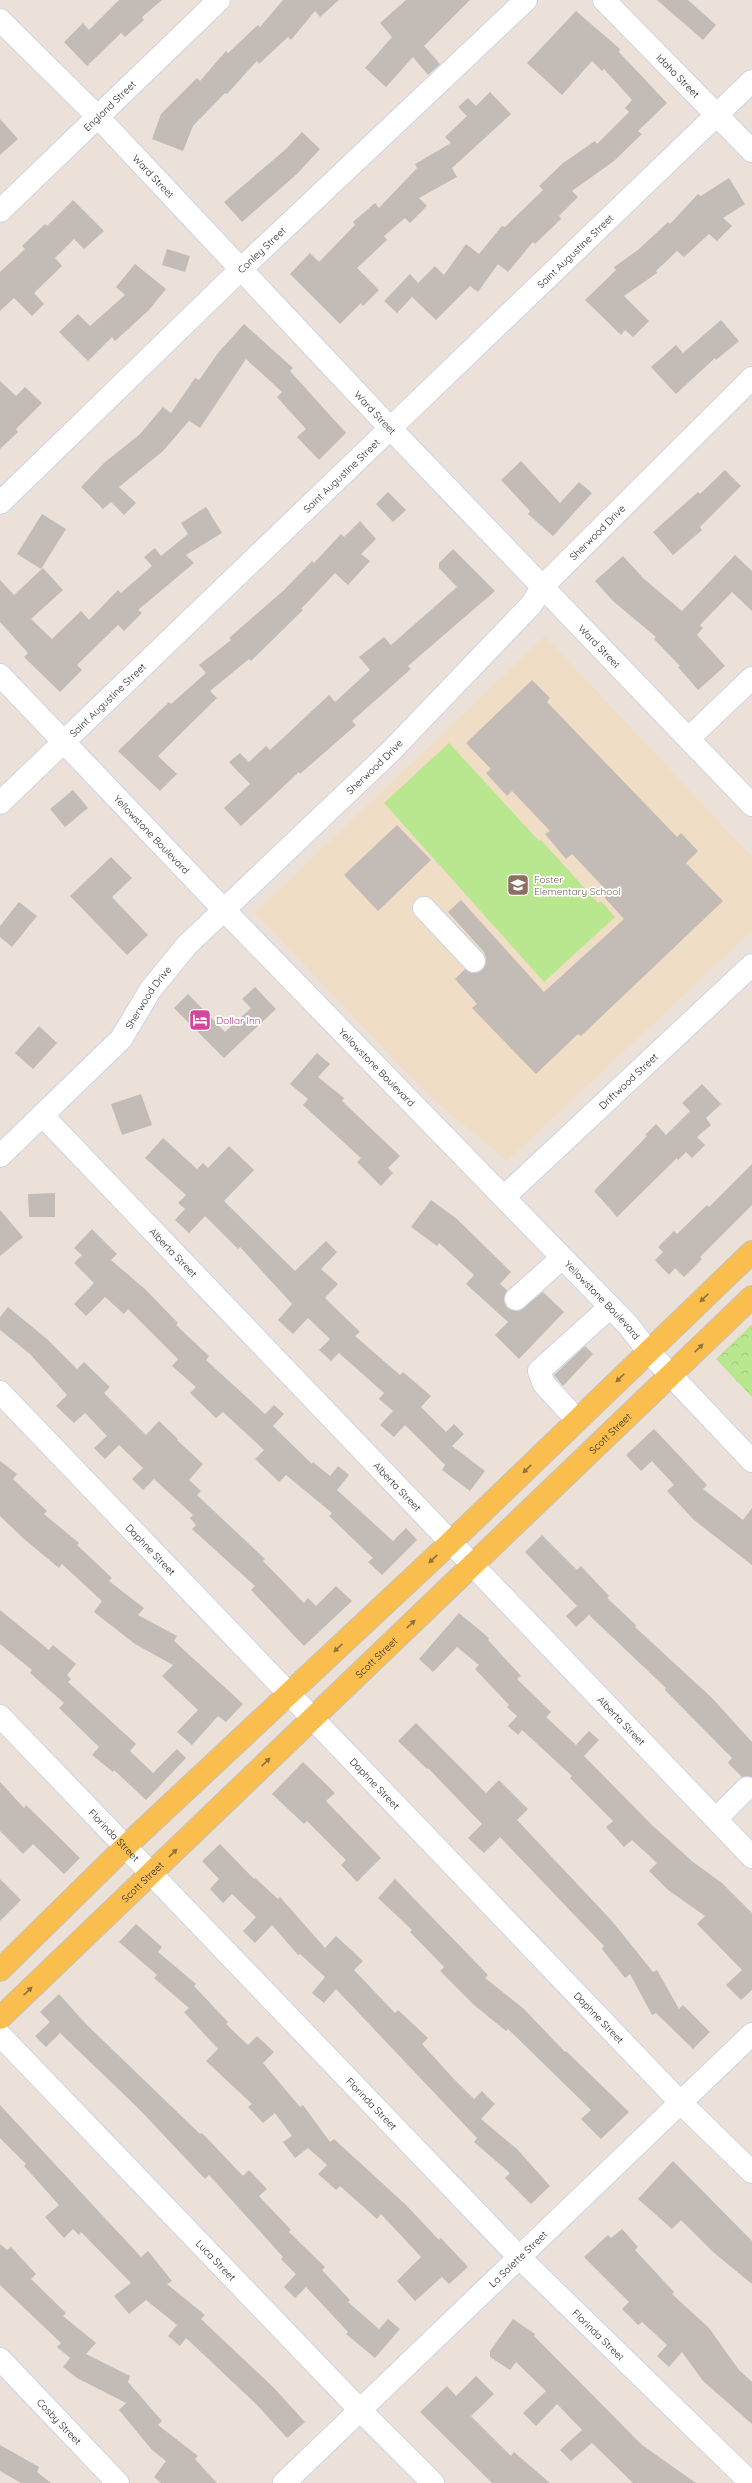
<svg xmlns="http://www.w3.org/2000/svg" width="752" height="2483" viewBox="0 0 752 2483" font-family="Quicksand,sans-serif">
<style>
.education{fill:#efddc6}
.grass{fill:#b8e790}
.park{fill:url(#park-crowns)}
.building{fill:#c3bbb5}
.lines{fill:none;stroke-linecap:round;stroke-linejoin:round}
.minor-casing{stroke:#cdd4e3;stroke-width:24}
.major-casing{stroke:#c3c3c3;stroke-width:24}
.minor{stroke:#fff;stroke-width:22}
.major{stroke:#fabe4f;stroke-width:22}
.oneway{fill:#91733c}
.labels{text-anchor:middle;stroke-width:3.5;stroke-linejoin:round;paint-order:stroke}
.street-label{font-size:10px;fill:#282828;stroke:#fff}
.education-label{font-size:10px;fill:#785e54;stroke:#fff;text-anchor:start}
.hotel-label{font-size:10px;fill:#b23c85;stroke:#fff;text-anchor:start}
</style>
<defs>
<pattern id="park-crowns" width="20" height="18" patternUnits="userSpaceOnUse"><rect width="20" height="18" fill="#b8e790"/><path d="M2 6a3 3 0 1 1 6 0M12 15a3 3 0 1 1 6 0" fill="none" stroke="#9ec67c"/></pattern>
</defs>
<rect width="100%" height="100%" fill="#ece1d8"/>
<polygon class="education" points="545,636 752,857 752,931 507,1161 429,1096 255,913"/>
<polygon class="grass" points="449,743 539,841 541,840 598,903 601,901 615,917 544,982 384,803"/>
<polygon class="park" points="752,1324 752,1397 716,1359"/>
<g class="building">
<polygon points="119,0 162,0 142,17 144,20 125,37 121,33 87,66 64,42 83,23 89,30"/>
<polygon points="283,0 339,0 320,17 315,11 291,40 288,37 259,64 257,61 227,94 225,93 193,126 183,151 152,139 161,114 197,78 200,81 226,51 228,53 258,25 260,27"/>
<polygon points="406,0 470,0 424,46 440,64 428,75 413,57 386,87 365,68 392,37 380,23"/>
<polygon points="657,0 688,0 716,25 703,40"/>
<polygon points="576,11 620,49 619,52 667,103 638,131 642,134 614,161 572,191 578,197 559,216 561,219 535,244 533,242 508,272 498,264 478,292 470,286 436,320 412,297 397,313 384,301 410,274 418,283 435,266 444,275 466,244 479,254 502,226 505,227 543,190 539,186 563,163 595,141 597,144 629,112 625,108 632,100 604,69 602,71 592,61 562,95 527,63"/>
<polygon points="490,92 511,114 452,168 457,177 419,198 427,206 410,223 405,218 384,236 387,240 357,268 379,290 363,306 361,303 340,324 290,274 310,253 319,262 355,225 353,222 375,203 379,208 417,168 415,164 451,143 445,137 467,116 458,107 468,98 476,106"/>
<polygon points="0,119 18,139 0,155"/>
<polygon points="302,132 320,149 297,174 242,222 224,202 286,149"/>
<polygon points="729,178 745,204 723,218 732,226 717,241 709,234 684,257 677,251 656,271 657,273 624,296 649,321 633,337 625,330 621,335 585,300 616,270 614,267 638,250 668,222 670,224 698,194 701,196"/>
<polygon points="73,200 104,231 84,249 74,239 55,258 62,266 34,293 44,304 32,316 14,298 0,311 0,272 25,249 22,246 45,224 47,226"/>
<polygon points="167,249 190,256 185,272 162,265"/>
<polygon points="135,264 166,289 149,310 115,341 112,337 88,361 59,332 78,314 90,326 125,295 116,287"/>
<polygon points="721,320 739,341 716,360 715,358 676,394 651,367 676,345 683,353"/>
<polygon points="244,324 293,368 290,371 346,433 319,460 297,437 306,429 277,397 282,392 246,359 200,428 189,421 163,451 119,487 136,503 124,515 111,502 103,509 81,487 104,463 140,434 163,407 171,413 195,378 199,380 218,353"/>
<polygon points="0,381 16,396 25,387 42,403 16,429 18,432 0,449"/>
<polygon points="521,461 560,503 579,482 592,493 553,536 528,514 530,511 501,480"/>
<polygon points="725,470 741,486 700,527 702,530 673,555 653,532 698,492 700,494"/>
<polygon points="388,492 406,510 393,522 376,504"/>
<polygon points="206,507 222,533 186,555 194,563 138,610 142,613 124,631 118,625 77,665 82,670 60,692 24,657 28,653 0,622 0,580 14,595 43,568 63,590 31,619 52,639 81,611 89,620 118,590 121,593 152,566 144,557 155,548 161,556 188,534 181,523"/>
<polygon points="42,514 66,529 41,569 17,554"/>
<polygon points="360,521 376,539 361,554 370,561 348,585 335,573 301,609 303,610 251,661 249,659 210,691 217,698 158,756 177,774 160,791 118,751 169,702 171,704 206,673 199,665 231,640 229,638 284,590 312,561 314,563 341,534 344,537"/>
<polygon points="453,549 495,591 408,666 411,669 352,721 356,725 300,774 299,772 241,826 224,808 250,784 229,762 240,753 249,762 266,746 270,750 329,695 335,702 370,670 359,657 384,637 391,645 457,587 439,568 439,563"/>
<polygon points="735,555 752,571 752,611 732,592 700,625 703,628 697,635 725,666 698,690 678,667 680,666 654,639 656,637 613,601 595,581 623,556 643,578 682,611"/>
<polygon points="532,680 550,698 547,702 677,837 681,833 698,851 686,863 723,901 581,1036 578,1034 536,1074 472,1008 477,1004 455,979 465,969 471,973 482,970 486,959 484,952 448,912 461,900 544,992 624,919 604,897 609,893 572,854 566,859 545,834 550,831 512,791 507,796 486,773 491,769 466,743"/>
<polygon points="73,790 88,808 65,827 50,809"/>
<polygon points="397,825 431,860 378,911 344,875"/>
<polygon points="111,857 132,878 112,897 148,935 127,955 70,896"/>
<polygon points="19,902 37,916 12,947 0,937 0,926"/>
<polygon points="255,987 276,1009 224,1058 174,1008 188,994 225,1032 251,1008 242,999"/>
<polygon points="39,1026 57,1043 33,1069 15,1053"/>
<polygon points="317,1053 330,1064 318,1077 344,1098 342,1101 400,1156 388,1168 393,1173 381,1186 357,1162 361,1158 303,1105 308,1099 290,1084"/>
<polygon points="702,1084 721,1104 706,1118 711,1125 697,1137 705,1145 692,1158 686,1152 678,1160 677,1158 617,1217 594,1191 647,1136 645,1135 656,1124 666,1135 690,1111 682,1103"/>
<polygon points="141,1094 152,1125 122,1135 111,1104"/>
<polygon points="163,1138 197,1169 203,1163 208,1168 229,1146 254,1170 224,1201 295,1271 326,1241 337,1252 321,1269 338,1284 325,1298 360,1332 355,1336 400,1375 403,1372 431,1396 421,1407 446,1432 454,1424 464,1434 452,1446 485,1471 470,1491 442,1470 445,1465 405,1425 394,1437 380,1425 393,1411 379,1399 384,1393 339,1353 331,1361 319,1350 330,1339 308,1318 293,1334 278,1320 292,1304 240,1247 238,1249 205,1216 189,1233 175,1220 185,1209 178,1203 186,1195 145,1158"/>
<polygon points="752,1164 752,1205 700,1257 702,1259 684,1277 675,1268 669,1275 655,1260 663,1252 658,1247 674,1231 677,1234 707,1205 709,1207"/>
<polygon points="55,1193 55,1217 29,1217 28,1194"/>
<polygon points="431,1200 457,1219 511,1272 500,1284 507,1290 504,1301 507,1308 519,1311 543,1292 564,1312 519,1359 495,1335 508,1322 466,1284 474,1275 439,1243 437,1246 411,1227"/>
<polygon points="0,1210 23,1237 0,1256"/>
<polygon points="92,1229 117,1254 111,1260 145,1289 178,1323 176,1325 209,1356 206,1360 265,1414 274,1405 284,1414 273,1426 312,1464 313,1462 330,1476 338,1466 349,1475 337,1490 393,1541 406,1528 417,1540 382,1575 368,1562 373,1558 329,1516 332,1513 286,1475 279,1482 255,1459 264,1450 223,1412 216,1418 190,1393 196,1387 172,1366 178,1359 128,1309 124,1314 105,1297 86,1316 74,1304 94,1283 74,1263 82,1255 74,1248"/>
<polygon points="8,1307 47,1339 77,1369 84,1362 110,1387 104,1393 146,1435 159,1421 178,1439 177,1440 203,1464 189,1480 201,1491 197,1495 265,1559 263,1561 304,1603 308,1598 316,1606 336,1586 352,1601 304,1646 251,1590 255,1586 192,1529 196,1525 190,1518 193,1515 154,1479 143,1490 132,1479 143,1468 119,1445 105,1459 94,1448 107,1436 85,1413 74,1423 56,1406 67,1395 30,1354 0,1330 0,1317"/>
<polygon points="585,1346 593,1354 563,1386 554,1375"/>
<polygon points="654,1429 707,1485 703,1489 743,1520 752,1508 752,1565 694,1520 667,1491 674,1485 652,1461 641,1471 626,1455"/>
<polygon points="0,1461 17,1474 13,1479 47,1511 44,1514 79,1543 77,1545 112,1578 109,1581 144,1608 138,1615 177,1636 174,1641 243,1704 226,1722 218,1716 192,1745 177,1732 198,1710 162,1676 173,1665 135,1644 94,1612 102,1601 62,1564 59,1568 24,1539 0,1516"/>
<polygon points="542,1535 577,1570 581,1566 609,1596 607,1598 636,1625 635,1627 712,1698 752,1742 752,1777 742,1777 728,1763 732,1758 665,1690 666,1688 589,1615 576,1627 566,1616 577,1606 525,1552"/>
<polygon points="0,1610 49,1650 53,1645 76,1664 67,1675 71,1679 68,1682 136,1744 130,1751 153,1773 177,1749 186,1758 146,1800 114,1770 113,1772 92,1755 99,1747 59,1708 64,1703 30,1673 32,1670 0,1644"/>
<polygon points="459,1613 489,1638 488,1640 521,1676 517,1679 551,1712 546,1717 576,1745 589,1731 599,1740 584,1756 652,1825 693,1862 722,1883 752,1913 752,1990 741,2000 726,1985 742,1970 697,1924 705,1916 668,1890 649,1871 657,1863 632,1840 624,1847 606,1827 613,1821 570,1778 572,1776 522,1730 518,1735 508,1726 517,1716 507,1707 509,1705 475,1669 479,1665 457,1647 433,1672 419,1659"/>
<polygon points="416,1723 486,1793 499,1780 528,1809 517,1820 612,1921 653,1972 657,1970 679,2009 683,2005 710,2032 693,2049 656,2013 652,2015 630,1974 625,1978 602,1949 604,1946 500,1837 484,1853 468,1838 482,1824 428,1768 427,1769 398,1741"/>
<polygon points="303,1762 335,1793 326,1801 381,1858 357,1882 341,1865 346,1860 307,1821 304,1824 272,1794"/>
<polygon points="0,1782 24,1808 26,1805 80,1858 64,1874 33,1844 23,1854 0,1831"/>
<polygon points="220,1844 254,1879 255,1878 278,1899 280,1897 325,1948 336,1936 363,1961 354,1970 395,2013 398,2010 428,2038 422,2044 452,2077 474,2099 482,2091 495,2104 481,2119 517,2149 550,2186 531,2204 505,2178 510,2173 474,2142 477,2138 336,1989 324,2003 312,1993 325,1977 300,1954 298,1955 272,1925 255,1943 243,1931 256,1917 232,1894 223,1903 210,1889 219,1879 202,1861"/>
<polygon points="0,1879 21,1900 0,1921"/>
<polygon points="395,1879 488,1975 485,1978 524,2009 565,2052 566,2051 629,2112 601,2139 581,2119 591,2110 508,2029 506,2031 474,2005 440,1971 444,1967 410,1932 412,1930 378,1898"/>
<polygon points="136,1924 162,1947 158,1952 196,1984 194,1986 228,2022 226,2024 248,2045 257,2036 274,2052 263,2063 300,2107 303,2105 330,2142 334,2139 406,2205 439,2240 441,2238 468,2267 449,2284 442,2277 415,2301 397,2281 421,2257 381,2214 377,2219 340,2186 336,2190 318,2174 327,2165 308,2148 295,2158 283,2142 292,2136 275,2113 263,2123 248,2107 252,2104 206,2061 218,2049 184,2012 189,2008 154,1978 157,1975 119,1942"/>
<polygon points="59,1994 87,2025 200,2134 202,2133 243,2176 249,2170 267,2189 259,2196 291,2230 289,2232 325,2267 322,2270 350,2300 348,2302 379,2329 388,2319 400,2329 375,2358 346,2334 348,2332 306,2287 295,2298 284,2287 296,2274 281,2259 283,2257 209,2175 205,2179 139,2109 60,2033 46,2047 35,2036 50,2022 40,2012"/>
<polygon points="0,2105 141,2257 148,2251 172,2281 167,2284 205,2315 201,2319 274,2388 305,2422 287,2438 258,2406 186,2338 180,2346 168,2336 177,2325 146,2300 129,2314 114,2296 131,2283 81,2232 79,2235 73,2229 64,2238 45,2217 59,2205 24,2166 26,2164 0,2138"/>
<polygon points="673,2161 752,2241 752,2284 713,2252 681,2220 672,2229 638,2199"/>
<polygon points="622,2229 638,2247 635,2250 674,2292 672,2294 709,2328 739,2370 752,2382 752,2424 703,2381 682,2352 669,2367 657,2356 667,2345 642,2322 638,2325 622,2309 629,2302 584,2257 608,2235 611,2238"/>
<polygon points="0,2244 7,2250 11,2247 36,2274 31,2279 66,2313 63,2316 96,2343 86,2354 130,2376 128,2382 162,2421 158,2425 198,2456 195,2459 217,2483 161,2483 154,2477 166,2461 152,2450 119,2410 126,2403 77,2378 63,2367 70,2358 57,2347 61,2343 0,2285"/>
<polygon points="513,2319 535,2334 534,2336 642,2445 696,2483 633,2483 592,2443 571,2461 560,2450 582,2430 557,2404 536,2426 523,2413 546,2391 516,2362 510,2370 490,2357 490,2351"/>
<polygon points="476,2376 494,2394 471,2416 511,2456 514,2452 550,2483 492,2483 420,2412 447,2386 456,2396"/>
<polygon points="0,2445 39,2467 37,2472 51,2483 21,2483 0,2471"/>
</g>
<g class="lines">
<g class="minor-casing">
<g id="minor">
<path id="s1" d="M604,0L752,151"/>
<path id="s2" d="M0,20L98,117L390,428L752,805"/>
<path id="s3" d="M0,211L219,0"/>
<path id="s4" d="M0,503L240,270L526,0"/>
<path id="s5" d="M0,675L224,910L628,1325L648,1351L752,1461"/>
<polyline points="689,738 752,678"/>
<path id="s6" d="M0,803L752,81"/>
<polyline points="424,908 474,961"/>
<path id="s7" d="M42,1115L752,1857"/>
<path id="s8" d="M0,1156L121,1039L151,989L187,945L390,752L531,605L543,586L752,378"/>
<path id="s9" d="M504,1197L752,965"/>
<polyline points="516,1299 562,1258"/>
<path id="s10" d="M0,1392L681,2103L752,2172"/>
<polyline points="577,1420 544,1384 539,1371 610,1307"/>
<path id="s11" d="M0,1716L520,2258L751,2483"/>
<polyline points="716,1819 747,1788"/>
<path id="s12" d="M0,2035L359,2409L433,2483"/>
<path id="s13" d="M0,2359L118,2483"/>
<path id="s14" d="M284,2483L752,2034"/>
</g>
</g>
<g class="major-casing">
<g id="major">
<polyline points="0,1970 125,1847 450,1543 752,1252"/>
<path id="s15" d="M0,2018L752,1297"/>
</g>
</g>
<use href="#minor" class="minor"/>
<use href="#major" class="major"/>
</g>
<defs><path id="oneway-solid" d="M-6-.8H1V-3.2L6.5 0L1 3.2V.8H-6Z"/></defs>
<g class="oneway">
<use href="#oneway-solid" transform="translate(704 1298) rotate(136)"/>
<use href="#oneway-solid" transform="translate(699 1348) rotate(-44)"/>
<use href="#oneway-solid" transform="translate(620 1378) rotate(136)"/>
<use href="#oneway-solid" transform="translate(527 1469) rotate(136)"/>
<use href="#oneway-solid" transform="translate(433 1559) rotate(137)"/>
<use href="#oneway-solid" transform="translate(411 1624) rotate(-43)"/>
<use href="#oneway-solid" transform="translate(338 1648) rotate(137)"/>
<use href="#oneway-solid" transform="translate(266 1762) rotate(-44)"/>
<use href="#oneway-solid" transform="translate(173 1853) rotate(-44)"/>
<use href="#oneway-solid" transform="translate(28 1991) rotate(-44)"/>
</g>
<defs>
<g id="school-square" transform="scale(1.15)"><rect x="-9" y="-9" width="18" height="18" rx="4" fill="#8d6e63" stroke="#fff"/><path d="M0-5L7-2L0 1L-7-2ZM-4 1L0 2.5L4 1V4Q0 6-4 4Z" fill="#fff"/></g>
<g id="hotel-square" transform="scale(1.15)"><rect x="-9" y="-9" width="18" height="18" rx="4" fill="#d1479c" stroke="#fff"/><path d="M-6-4.5h1.5V1H6V5H4.5V3h-9V5H-6ZM-4 0a1.8 1.8 0 1 1 3.6 0ZM.5 0V-2.5h3Q6-2.5 6 0Z" fill="#fff"/></g>
</defs>
<g fill-rule="evenodd">
<use href="#school-square" x="518" y="885"/>
<use href="#hotel-square" x="200" y="1020"/>
</g>
<g class="labels">
<g class="street-label">
<text dy="4" stroke="none"><textPath href="#s1" startOffset="106">Idaho Street</textPath></text>
<text dy="4" stroke="none"><textPath href="#s3" startOffset="152">England Street</textPath></text>
<text dy="4" stroke="none"><textPath href="#s2" startOffset="219">Ward Street</textPath></text>
<text dy="4" stroke="none"><textPath href="#s4" startOffset="364">Conley Street</textPath></text>
<text dy="4" stroke="none"><textPath href="#s6" startOffset="797">Saint Augustine Street</textPath></text>
<text dy="4" stroke="none"><textPath href="#s2" startOffset="543">Ward Street</textPath></text>
<text dy="4" stroke="none"><textPath href="#s6" startOffset="473">Saint Augustine Street</textPath></text>
<text dy="4" stroke="none"><textPath href="#s8" startOffset="866">Sherwood Drive</textPath></text>
<text dy="4" stroke="none"><textPath href="#s2" startOffset="867">Ward Street</textPath></text>
<text dy="4" stroke="none"><textPath href="#s6" startOffset="149">Saint Augustine Street</textPath></text>
<text dy="4" stroke="none"><textPath href="#s8" startOffset="542">Sherwood Drive</textPath></text>
<text dy="4" stroke="none"><textPath href="#s5" startOffset="220">Yellowstone Boulevard</textPath></text>
<text dy="4" stroke="none"><textPath href="#s8" startOffset="218">Sherwood Drive</textPath></text>
<text dy="4" stroke="none"><textPath href="#s5" startOffset="544">Yellowstone Boulevard</textPath></text>
<text dy="4" stroke="none"><textPath href="#s9" startOffset="170">Driftwood Street</textPath></text>
<text dy="4" stroke="none"><textPath href="#s7" startOffset="190">Alberta Street</textPath></text>
<text dy="4" stroke="none"><textPath href="#s5" startOffset="868">Yellowstone Boulevard</textPath></text>
<text dy="4" stroke="none"><textPath href="#s15" startOffset="845">Scott Street</textPath></text>
<text dy="4" stroke="none"><textPath href="#s7" startOffset="514">Alberta Street</textPath></text>
<text dy="4" stroke="none"><textPath href="#s10" startOffset="218">Daphne Street</textPath></text>
<text dy="4" stroke="none"><textPath href="#s15" startOffset="521">Scott Street</textPath></text>
<text dy="4" stroke="none"><textPath href="#s7" startOffset="838">Alberta Street</textPath></text>
<text dy="4" stroke="none"><textPath href="#s10" startOffset="542">Daphne Street</textPath></text>
<text dy="4" stroke="none"><textPath href="#s11" startOffset="165">Florinda Street</textPath></text>
<text dy="4" stroke="none"><textPath href="#s15" startOffset="197">Scott Street</textPath></text>
<text dy="4" stroke="none"><textPath href="#s10" startOffset="866">Daphne Street</textPath></text>
<text dy="4" stroke="none"><textPath href="#s11" startOffset="537">Florinda Street</textPath></text>
<text dy="4" stroke="none"><textPath href="#s14" startOffset="324">La Salette Street</textPath></text>
<text dy="4" stroke="none"><textPath href="#s12" startOffset="312">Luca Street</textPath></text>
<text dy="4" stroke="none"><textPath href="#s11" startOffset="861">Florinda Street</textPath></text>
<text dy="4" stroke="none"><textPath href="#s13" startOffset="86">Cosby Street</textPath></text>
</g>
<g class="education-label">
<text x="534" y="883">Foster<tspan x="534" dy="12">Elementary School</tspan></text>
</g>
<g class="hotel-label">
<text x="216" y="1024">Dollar Inn</text>
</g>
</g>
</svg>
